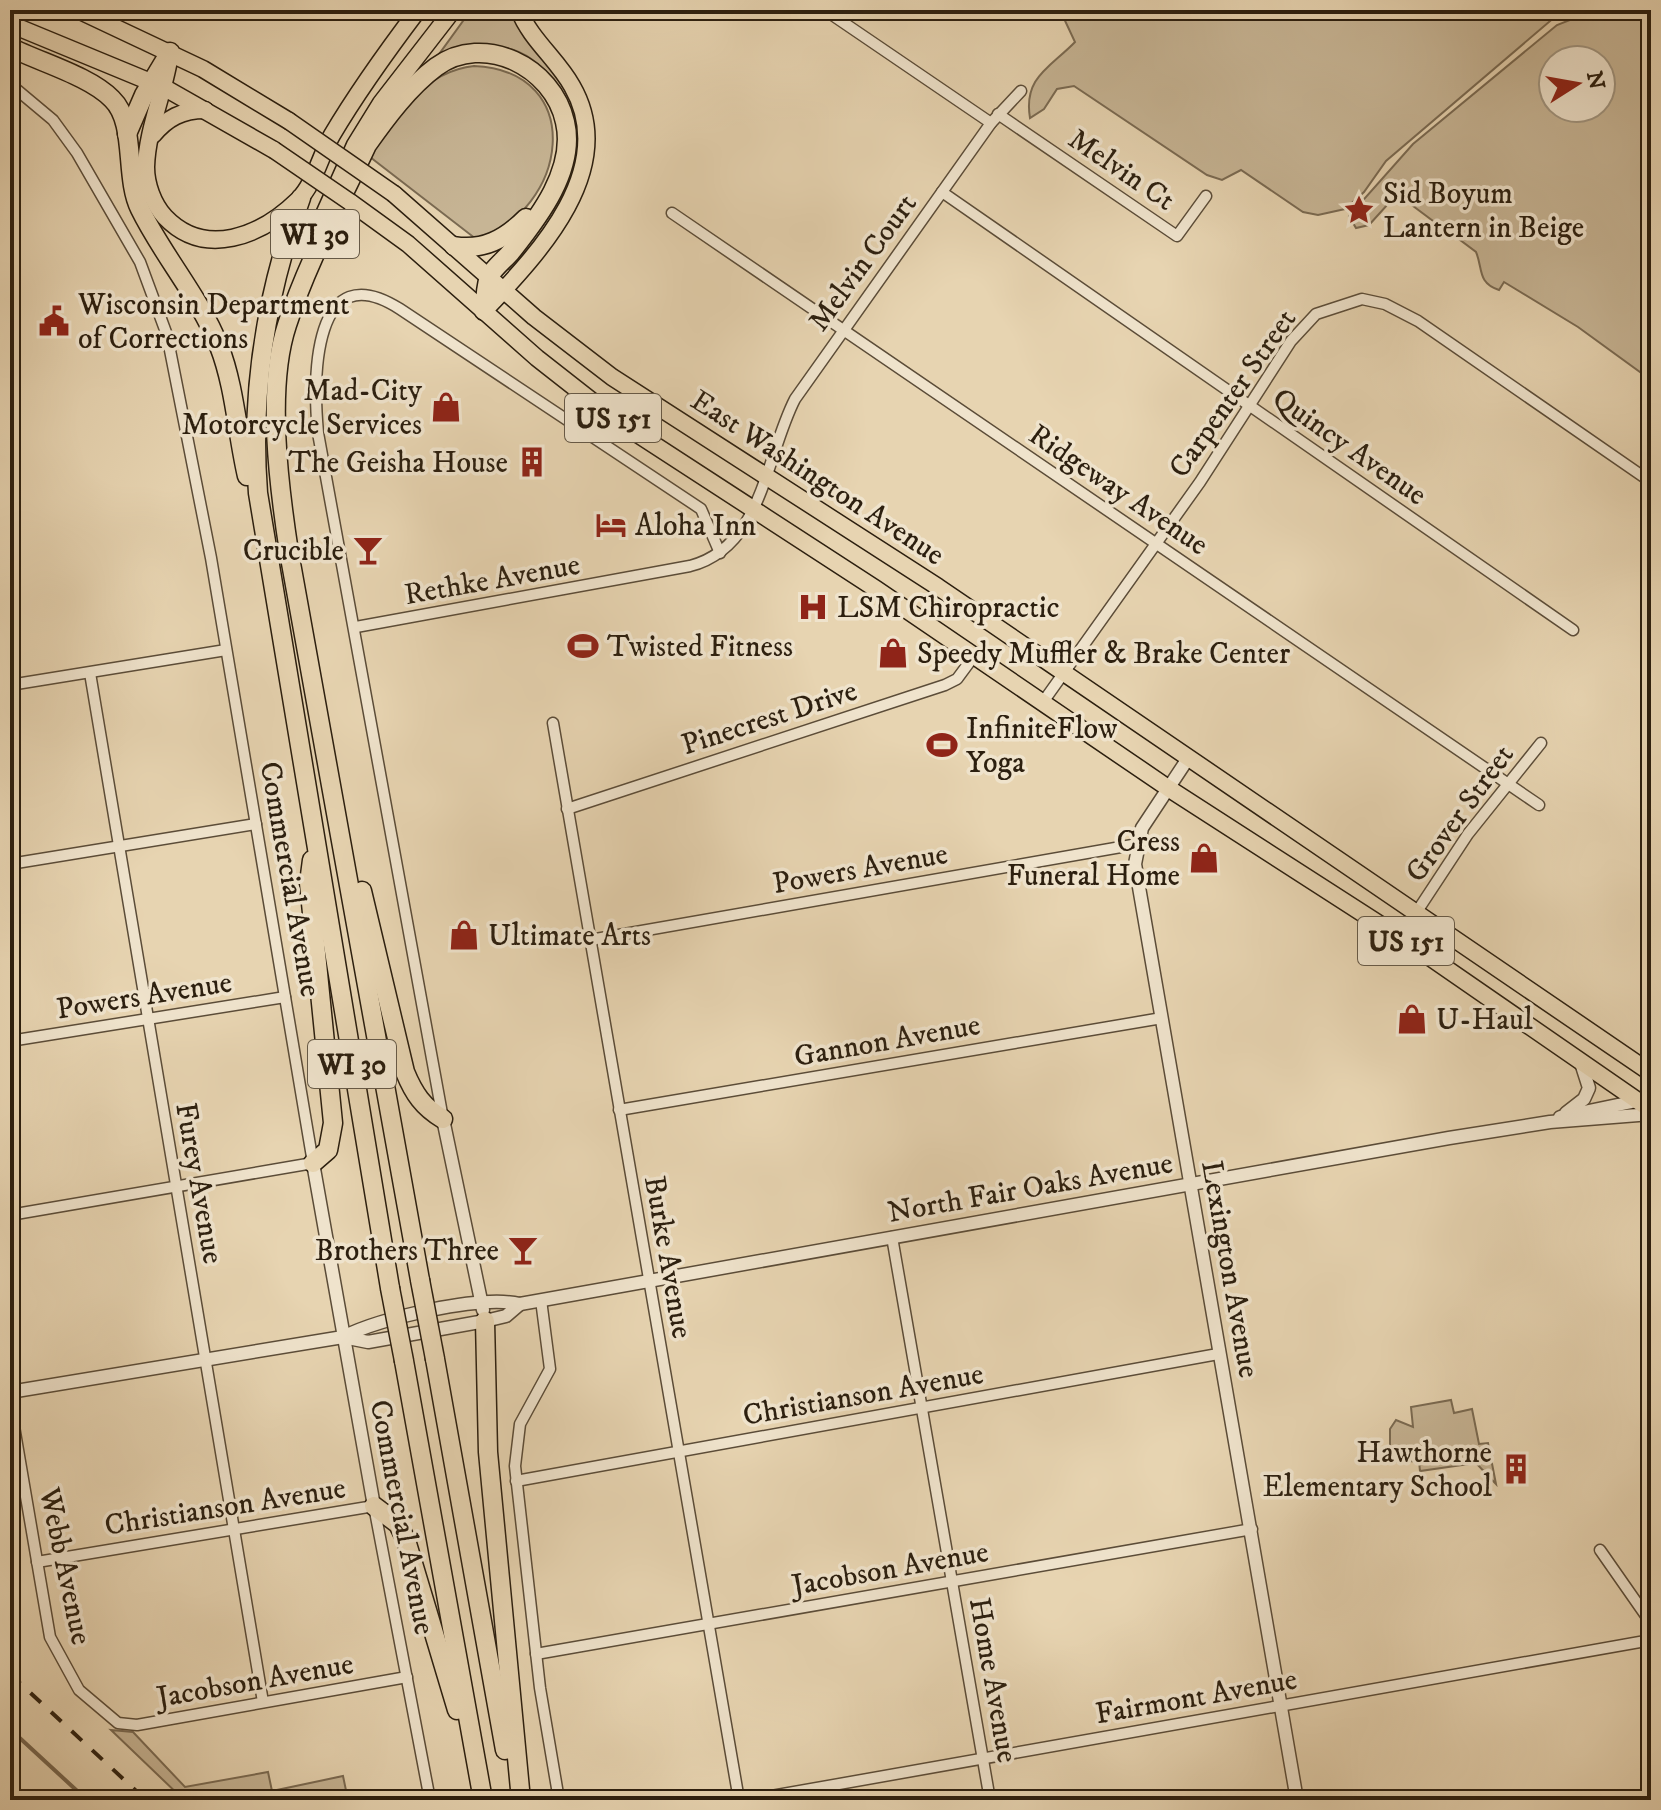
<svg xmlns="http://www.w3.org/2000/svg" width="1661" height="1810" viewBox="0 0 1661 1810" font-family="'IM FELL DW Pica',serif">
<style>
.green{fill:#c7b595;stroke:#7a6a52;stroke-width:2;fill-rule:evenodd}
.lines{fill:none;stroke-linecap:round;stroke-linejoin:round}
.stream{stroke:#76664f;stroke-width:4}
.minor-casing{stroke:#5b4c38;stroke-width:13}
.tertiary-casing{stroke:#5b4c38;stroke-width:15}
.primary-casing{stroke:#2c1f0f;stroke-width:19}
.motorway-casing{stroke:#2c1f0f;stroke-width:21}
.minor{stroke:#efe3cc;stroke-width:10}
.tertiary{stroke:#efe3cc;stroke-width:12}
.primary{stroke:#e7d4b1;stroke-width:16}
.motorway{stroke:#e7d4b1;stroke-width:18}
.rail{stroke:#2c1f0f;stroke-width:4;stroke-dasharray:14 14;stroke-linecap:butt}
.primary-bridge-casing{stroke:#2c1f0f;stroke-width:19;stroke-linecap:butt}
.motorway-bridge-casing{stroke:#2c1f0f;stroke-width:21;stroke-linecap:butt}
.primary-bridge{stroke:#e7d4b1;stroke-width:16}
.motorway-bridge{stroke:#e7d4b1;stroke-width:18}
.labels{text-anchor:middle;stroke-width:7;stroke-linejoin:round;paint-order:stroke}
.shield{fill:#efe3cc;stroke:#665a48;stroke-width:2}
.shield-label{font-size:28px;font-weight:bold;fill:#2c1f0f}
.street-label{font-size:30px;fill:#2c1f0f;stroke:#efe3cc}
.poi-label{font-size:30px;fill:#2c1f0f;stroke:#efe3cc;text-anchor:start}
</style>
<rect width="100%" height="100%" fill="#e7d4b1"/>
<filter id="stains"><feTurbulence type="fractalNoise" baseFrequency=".0025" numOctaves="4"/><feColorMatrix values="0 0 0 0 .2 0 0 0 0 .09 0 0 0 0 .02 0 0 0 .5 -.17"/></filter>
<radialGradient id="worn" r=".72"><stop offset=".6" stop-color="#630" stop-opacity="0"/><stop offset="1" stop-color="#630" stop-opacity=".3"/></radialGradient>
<g class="green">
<path d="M471,10H512C526,40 550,63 566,92C603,160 553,221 510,270L507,268C554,214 610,152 554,80C543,66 523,50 504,48C483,46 458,54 437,57Z"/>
<path d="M1060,10H1563L1386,161L1364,192L1345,209L1318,215L1303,212L1241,170L1222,180L1207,175L1074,86L1057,89L1044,109L1030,118C1023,77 1051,67 1075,42Z"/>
<path d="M1595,10H1651V380L1578,327L1504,282L1499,290C1477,283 1483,268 1476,252L1452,234L1442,232L1437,224L1397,194L1369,225L1356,228L1349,216L1413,144L1557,25ZM1553,60H1601V108H1553Z"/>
<path d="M474,66C589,71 568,212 476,239L370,157C391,116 426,71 474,66Z"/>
<polygon points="1451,1400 1454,1413 1472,1409 1479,1444 1488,1443 1496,1484 1476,1463 1420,1471 1419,1461 1390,1462 1390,1429 1396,1420 1413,1427 1411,1407"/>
<polygon points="111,1730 133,1732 185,1787 268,1772 272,1791 343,1776 348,1800 184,1800"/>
</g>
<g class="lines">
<polyline class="stream" points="10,1729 87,1800"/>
<g class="minor-casing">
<g id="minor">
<polyline points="825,10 991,123"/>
<polyline points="10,84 53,120 77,153 140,262 167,335 211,558 313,1163 10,1215"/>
<polyline points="998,114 1177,236 1206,196"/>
<polyline points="942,192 1573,630"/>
<polyline points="672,213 1539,805"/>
<path d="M356,627L690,566C763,547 765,457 795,399L991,123L1021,91"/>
<polyline points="90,673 263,1702"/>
<polyline points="10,685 226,650"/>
<polyline points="1043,702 1200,482 1291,341 1316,314 1362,299 1385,304 1418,321 1651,482"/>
<polyline points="553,723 739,1800"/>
<polyline points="567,809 945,685 957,679 974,656"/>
<polyline points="10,864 256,824"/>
<polyline points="1416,913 1468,834 1541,743"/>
<polyline points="590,940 1138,844"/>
<polyline points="10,1041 285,997"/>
<polyline points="619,1110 1162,1018"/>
<path d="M443,1119L318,433C313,378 312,253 400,309L701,509L720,553"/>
<polyline points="892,1237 990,1800"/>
<polyline points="541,1300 550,1369 520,1424 515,1466 540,1688 559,1800"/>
<polyline points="10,1403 50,1637 79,1690 118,1723 137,1725 407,1677"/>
<polyline points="516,1481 1218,1354"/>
<polyline points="1600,1550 1651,1623"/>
<polyline points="37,1562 374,1506 430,1800"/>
<polyline points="536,1654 1252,1529"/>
<polyline points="749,1800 1651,1640"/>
</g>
</g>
<g class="tertiary-casing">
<g id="tertiary">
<polyline points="1187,760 1142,828 1135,864 1297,1800"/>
<polyline points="1566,1113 1584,1099 1589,1088 1581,1063"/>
<polyline points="1560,1117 1651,1098"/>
<polyline points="443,1119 483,1310"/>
<polyline points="313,1163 374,1506"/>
<polyline points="343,1337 368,1342 485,1321 506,1316 520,1304"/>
<path d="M10,1392L343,1337C381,1318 479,1295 520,1304L1449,1138L1550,1122L1651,1114"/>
</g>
</g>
<g class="primary-casing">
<g id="primary">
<polyline points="78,10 203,69 289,121"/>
<polyline points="10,24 165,88 274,150"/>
<path d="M170,54C165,91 147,129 146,167C146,184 153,204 165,217C205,259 261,236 298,200C314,185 321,154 332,135C358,91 387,51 418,10"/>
<path d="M153,135C167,118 182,110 205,110"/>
<polyline points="394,194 534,317 612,377 938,587 1651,1073"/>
<polyline points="350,202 408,244 537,358 616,420 876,589 1168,788 1418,949 1651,1110"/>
<polyline points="313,239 355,145 381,103 453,10"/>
<path d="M484,311C538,254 620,169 572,86C557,59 530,39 519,10"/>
</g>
</g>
<g class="motorway-casing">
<g id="motorway">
<path d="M10,47C39,62 90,76 112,99C137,123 124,177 140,209C163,256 199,296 219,346C235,387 237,433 247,476"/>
<polyline points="127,134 144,95 170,52"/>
<path d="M301,198C266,294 250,390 258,493L390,1288"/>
<path d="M454,246C483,251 505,239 526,218"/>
<polyline points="312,860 309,883 333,1123 328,1150 313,1163"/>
<path d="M362,891L405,1072C414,1094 423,1107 443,1119"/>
<path d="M420,1280L289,552C279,487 266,388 287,325C307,263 340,203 367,145C386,118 409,87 436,67C484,32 553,67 565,122C576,169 539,217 511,252C504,260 495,267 490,275C485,284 486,300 484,311"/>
<polyline points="485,1321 488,1452 521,1800"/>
<polyline points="435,1359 505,1750"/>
<polyline points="404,1361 483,1800"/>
<polyline points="374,1506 398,1524 406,1540 457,1710"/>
</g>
</g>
<use href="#minor" class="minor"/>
<use href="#tertiary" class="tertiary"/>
<use href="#primary" class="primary"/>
<use href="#motorway" class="motorway"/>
<polyline class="rail" points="10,1674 146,1800"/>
<g class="primary-bridge-casing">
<g id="primary-bridge">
<polyline points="289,121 394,194"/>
<polyline points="274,150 350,202"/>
</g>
</g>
<g class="motorway-bridge-casing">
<g id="motorway-bridge">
<polyline points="420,1280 435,1359"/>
<polyline points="390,1288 404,1361"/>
</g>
</g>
<use href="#primary-bridge" class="primary-bridge"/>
<use href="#motorway-bridge" class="motorway-bridge"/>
</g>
<defs>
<g id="sight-bare" transform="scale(2.4)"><path d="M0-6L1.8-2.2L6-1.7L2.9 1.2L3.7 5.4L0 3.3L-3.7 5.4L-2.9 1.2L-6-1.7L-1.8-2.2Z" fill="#8f2418" stroke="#efe3cc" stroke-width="2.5" paint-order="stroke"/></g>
<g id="civic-bare" transform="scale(2.4)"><path d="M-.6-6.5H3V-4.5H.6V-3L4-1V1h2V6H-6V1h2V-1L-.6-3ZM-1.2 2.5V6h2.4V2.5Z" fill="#8f2418" stroke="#efe3cc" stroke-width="2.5" paint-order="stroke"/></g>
<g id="shop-bare" transform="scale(2.4)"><path d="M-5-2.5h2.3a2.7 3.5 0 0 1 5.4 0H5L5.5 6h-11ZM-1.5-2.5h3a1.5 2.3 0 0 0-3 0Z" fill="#8f2418" stroke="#efe3cc" stroke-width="2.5" paint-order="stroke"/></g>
<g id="building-bare" transform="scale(2.4)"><path d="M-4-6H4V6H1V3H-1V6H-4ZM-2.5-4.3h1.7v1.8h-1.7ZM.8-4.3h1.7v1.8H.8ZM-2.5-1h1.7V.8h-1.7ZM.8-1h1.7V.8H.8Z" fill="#8f2418" stroke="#efe3cc" stroke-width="2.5" paint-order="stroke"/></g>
<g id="hotel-bare" transform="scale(2.4)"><path d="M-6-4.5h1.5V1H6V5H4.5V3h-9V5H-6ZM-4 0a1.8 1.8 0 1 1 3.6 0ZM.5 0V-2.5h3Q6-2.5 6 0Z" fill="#8f2418" stroke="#efe3cc" stroke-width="2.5" paint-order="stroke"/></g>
<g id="bar-bare" transform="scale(2.4)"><path d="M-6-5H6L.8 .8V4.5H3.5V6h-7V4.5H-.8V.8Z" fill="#8f2418" stroke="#efe3cc" stroke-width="2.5" paint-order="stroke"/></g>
<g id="hospital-bare" transform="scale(2.4)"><path d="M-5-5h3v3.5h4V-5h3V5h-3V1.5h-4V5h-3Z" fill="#8f2418" stroke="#efe3cc" stroke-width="2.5" paint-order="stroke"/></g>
<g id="stadium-bare" transform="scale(2.4)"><path d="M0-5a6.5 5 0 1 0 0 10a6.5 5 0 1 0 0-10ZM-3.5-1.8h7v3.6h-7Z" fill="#8f2418" stroke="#efe3cc" stroke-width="2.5" paint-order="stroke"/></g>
</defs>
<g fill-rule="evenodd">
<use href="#sight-bare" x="1359" y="210"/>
<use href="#civic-bare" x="54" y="321"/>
<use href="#shop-bare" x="446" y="407"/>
<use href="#building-bare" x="532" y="462"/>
<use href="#hotel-bare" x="611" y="525"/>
<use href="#bar-bare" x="368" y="550"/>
<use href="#hospital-bare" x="813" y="607"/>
<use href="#stadium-bare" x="583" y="646"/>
<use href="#shop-bare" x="893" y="653"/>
<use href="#stadium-bare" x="942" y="745"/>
<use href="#shop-bare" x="1204" y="858"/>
<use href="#shop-bare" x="464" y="935"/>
<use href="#shop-bare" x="1412" y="1019"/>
<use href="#bar-bare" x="523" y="1250"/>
<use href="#building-bare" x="1516" y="1469"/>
</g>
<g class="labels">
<g class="shield">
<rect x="271" y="210" width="88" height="48" rx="6"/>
<rect x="565" y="394" width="96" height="48" rx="6"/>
<rect x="1358" y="917" width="96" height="48" rx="6"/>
<rect x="308" y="1040" width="88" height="48" rx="6"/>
</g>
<g class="shield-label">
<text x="315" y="244">WI 30</text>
<text x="613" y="428">US 151</text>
<text x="1406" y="951">US 151</text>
<text x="352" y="1074">WI 30</text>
</g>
<g class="street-label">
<text transform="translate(1122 169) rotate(34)" y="10">Melvin Ct</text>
<text transform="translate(862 262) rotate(-54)" y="10">Melvin Court</text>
<text transform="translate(1232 393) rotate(-55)" y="10">Carpenter Street</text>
<text transform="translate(1350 446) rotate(35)" y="10">Quincy Avenue</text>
<text transform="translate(818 477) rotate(33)" y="10">East Washington Avenue</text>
<text transform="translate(1119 489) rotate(34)" y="10">Ridgeway Avenue</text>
<text transform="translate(492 579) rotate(-10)" y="10">Rethke Avenue</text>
<text transform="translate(769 717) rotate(-18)" y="10">Pinecrest Drive</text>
<text transform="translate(1459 813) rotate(-54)" y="10">Grover Street</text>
<text transform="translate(860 868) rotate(-10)" y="10">Powers Avenue</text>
<text transform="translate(291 879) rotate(80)" y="10">Commercial Avenue</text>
<text transform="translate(144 995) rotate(-9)" y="10">Powers Avenue</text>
<text transform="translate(887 1040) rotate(-10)" y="10">Gannon Avenue</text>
<text transform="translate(200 1183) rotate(80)" y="10">Furey Avenue</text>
<text transform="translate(1030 1187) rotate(-10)" y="10">North Fair Oaks Avenue</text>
<text transform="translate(669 1257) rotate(80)" y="10">Burke Avenue</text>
<text transform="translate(1231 1269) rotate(80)" y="10">Lexington Avenue</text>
<text transform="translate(863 1394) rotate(-10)" y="10">Christianson Avenue</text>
<text transform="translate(225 1506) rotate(-9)" y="10">Christianson Avenue</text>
<text transform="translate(403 1517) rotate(79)" y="10">Commercial Avenue</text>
<text transform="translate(66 1566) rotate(78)" y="10">Webb Avenue</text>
<text transform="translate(890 1568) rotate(-10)" y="10">Jacobson Avenue</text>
<text transform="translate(255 1680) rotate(-10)" y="10">Jacobson Avenue</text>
<text transform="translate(994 1680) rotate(80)" y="10">Home Avenue</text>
<text transform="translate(1196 1696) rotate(-10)" y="10">Fairmont Avenue</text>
</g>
<g class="poi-label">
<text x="1383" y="203">Sid Boyum<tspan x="1383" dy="34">Lantern in Beige</tspan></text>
<text x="78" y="314">Wisconsin Department<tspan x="78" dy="34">of Corrections</tspan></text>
<text x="422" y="400" text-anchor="end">Mad-City<tspan x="422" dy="34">Motorcycle Services</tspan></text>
<text x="508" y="472" text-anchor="end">The Geisha House</text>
<text x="635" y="535">Aloha Inn</text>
<text x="344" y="560" text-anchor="end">Crucible</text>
<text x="837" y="617">LSM Chiropractic</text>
<text x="607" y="656">Twisted Fitness</text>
<text x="917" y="663">Speedy Muffler &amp; Brake Center</text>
<text x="966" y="738">InfiniteFlow<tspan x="966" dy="34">Yoga</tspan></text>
<text x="1180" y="851" text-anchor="end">Cress<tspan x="1180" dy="34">Funeral Home</tspan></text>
<text x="488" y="945">Ultimate Arts</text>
<text x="1436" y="1029">U-Haul</text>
<text x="499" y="1260" text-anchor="end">Brothers Three</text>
<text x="1492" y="1462" text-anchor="end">Hawthorne<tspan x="1492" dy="34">Elementary School</tspan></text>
</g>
</g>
<rect width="1661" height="1810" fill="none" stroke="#e7d4b1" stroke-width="40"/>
<rect x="12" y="12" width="1637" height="1786" fill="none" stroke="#2c1f0f" stroke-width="4"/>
<rect x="20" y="20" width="1621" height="1770" fill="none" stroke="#2c1f0f" stroke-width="2"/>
<g transform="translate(1577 84) rotate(79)"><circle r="38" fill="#efe3cc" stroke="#a19580" stroke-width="2"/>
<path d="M0-6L14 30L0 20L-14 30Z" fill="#8f2418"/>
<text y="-12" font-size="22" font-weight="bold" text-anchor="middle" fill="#2c1f0f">N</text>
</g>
<rect width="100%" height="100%" filter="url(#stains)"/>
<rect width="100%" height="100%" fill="url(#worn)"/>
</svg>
